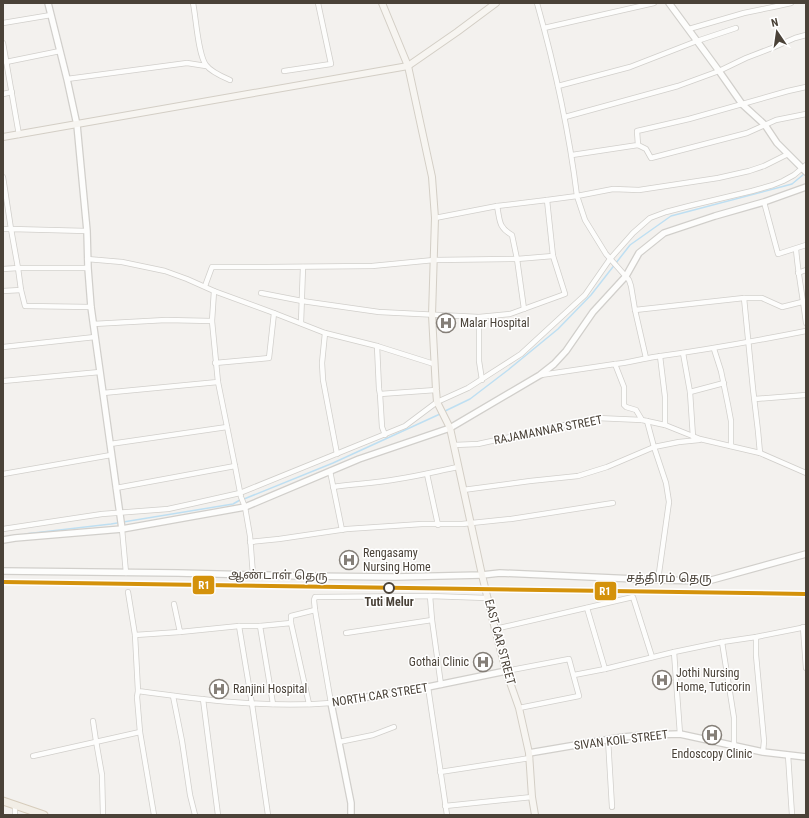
<svg xmlns="http://www.w3.org/2000/svg" width="809" height="818" viewBox="0 0 809 818" font-family="'Roboto Condensed','Noto Sans Tamil',sans-serif">
<style>
.lines{fill:none;stroke-linecap:round;stroke-linejoin:round}
.stream{stroke:#bedff2;stroke-width:1.5}
.minor-casing{stroke:#d1cfcb;stroke-width:6}
.tertiary-casing{stroke:#d1cfcb;stroke-width:8}
.secondary-casing{stroke:#d3cec5;stroke-width:8}
.primary-casing{stroke:#d6ccbb;stroke-width:9}
.minor{stroke:#fdfdfc;stroke-width:4.5}
.tertiary{stroke:#fdfdfc;stroke-width:5.5}
.secondary{stroke:#f7f5f1;stroke-width:6}
.primary{stroke:#f2eee6;stroke-width:7}
.rail-1-casing{stroke:#fff;stroke-width:7}
.rail-1{stroke:#d4920b;stroke-width:4}
.stop-dot{fill:#fff;stroke:#4a4238;stroke-width:2}
.labels{text-anchor:middle;stroke-width:3;stroke-linejoin:round;paint-order:stroke}
.poi-label{font-size:12px;fill:#4a4238;stroke:#fff;text-anchor:start}
.street-label{font-size:12px;fill:#4a4238;stroke:#fff}
.stop-label{font-size:12px;font-weight:bold;fill:#4a4238;stroke:#fff}
.line-badge{stroke:#fff;stroke-width:1.5}
.badge-label{font-size:11px;text-anchor:middle;font-weight:bold;fill:#fff}
</style>
<rect width="100%" height="100%" fill="#f3f1ee"/>
<g class="lines">
<g class="stream">
<polyline points="443,412 470,399 508,370 558,329 591,295 630,245 671,216 792,184 804,174"/>
<polyline points="244,499 333,463 440,414"/>
<polyline points="25,534 111,524 233,504 240,500"/>
</g>
<g class="minor-casing">
<g id="minor">
<path d="M193,3C196,17 198,55 206,65C211,72 223,77 230,80"/>
<path d="M537,3C555,67 569,131 577,196L547,200"/>
<polyline points="3,23 51,15"/>
<polyline points="544,28 654,3"/>
<polyline points="689,29 744,13 773,7 791,3"/>
<polyline points="3,43 19,135"/>
<polyline points="6,62 60,51"/>
<polyline points="284,71 331,64 318,3"/>
<polyline points="67,79 187,63 206,66"/>
<polyline points="558,86 630,67 697,41 736,28"/>
<polyline points="3,94 12,92"/>
<polyline points="565,117 678,86 719,71 746,58 772,48 795,38 806,35"/>
<polyline points="638,145 646,149 651,158 747,133 776,120 806,114"/>
<polyline points="572,155 638,145 637,131 689,119 788,91 806,87"/>
<polyline points="3,177 11,229 3,229"/>
<polyline points="764,202 778,254 806,245"/>
<path d="M497,206C500,220 498,227 512,235L517,259L524,309"/>
<polyline points="435,218 497,206 547,200 553,256"/>
<path d="M796,249C798,274 803,298 806,323"/>
<polyline points="87,259 122,262 165,271 187,279 214,291 212,321 218,382 103,393"/>
<polyline points="3,269 18,268 11,229 87,231"/>
<polyline points="798,273 806,270"/>
<polyline points="205,286 212,267 267,267 372,266 434,260 517,259 553,256 565,294 510,314 479,317 379,312 302,301 261,293"/>
<polyline points="21,290 25,306 91,307"/>
<polyline points="3,291 21,290 18,268 88,268"/>
<polyline points="214,291 274,313 269,358 215,363"/>
<polyline points="744,298 753,389 758,431 760,453"/>
<polyline points="635,310 744,298 762,298 782,307 806,301"/>
<polyline points="274,313 325,333 377,346 434,364"/>
<polyline points="479,317 479,361 482,380"/>
<polyline points="301,323 303,267"/>
<polyline points="93,324 166,320 212,321"/>
<polyline points="325,333 322,363 323,380 337,454"/>
<polyline points="377,346 379,389 380,394 382,427 385,435"/>
<polyline points="3,347 95,337"/>
<polyline points="714,349 721,371 728,405 731,421 731,446"/>
<polyline points="683,353 690,392 693,437"/>
<polyline points="660,356 665,397 665,425"/>
<polyline points="646,358 635,310 631,286 629,280 606,254 585,220 577,196 613,189 639,190 718,178 749,171 764,166 788,154"/>
<path d="M615,364C628,363 641,359 654,357C705,350 755,341 806,331"/>
<polyline points="541,375 615,364 624,387 624,405 626,407 636,410 642,420 665,425 700,439 760,453 806,473"/>
<polyline points="3,381 100,372"/>
<polyline points="218,382 235,466 241,497 245,507 250,536 253,575"/>
<polyline points="690,392 724,383"/>
<polyline points="380,394 436,390"/>
<polyline points="755,399 806,395"/>
<polyline points="647,421 654,447 666,483 669,502 658,580"/>
<polyline points="110,444 227,427"/>
<polyline points="454,445 478,444 597,418 642,420"/>
<polyline points="330,471 342,530"/>
<polyline points="3,474 111,455"/>
<polyline points="427,474 438,525"/>
<path d="M333,487C355,484 376,483 398,479C418,476 438,471 458,467"/>
<polyline points="116,488 235,466"/>
<polyline points="463,490 530,481 578,476 607,467 654,447 679,442 699,440"/>
<polyline points="3,529 102,514 168,509 191,504 240,493 405,426 437,402 468,388 521,354 585,295 610,259 633,233 650,218 666,212 689,206 752,191 773,185 783,181 794,175 806,165"/>
<polyline points="122,529 126,573"/>
<polyline points="250,542 279,539 347,529 422,524 462,524 511,519 613,503"/>
<path d="M128,592L135,635L138,691C202,700 267,708 331,703L315,610L314,600L315,597L430,596L487,598"/>
<polyline points="430,596 432,620 441,685"/>
<polyline points="174,604 180,632 239,626 260,626 291,623 309,704"/>
<polyline points="587,608 605,669"/>
<polyline points="291,623 291,616 315,610"/>
<polyline points="239,626 252,704 268,815"/>
<polyline points="260,626 273,704"/>
<polyline points="803,627 806,668"/>
<polyline points="495,629 633,597 652,657"/>
<polyline points="346,633 432,620"/>
<polyline points="135,635 180,632"/>
<polyline points="756,637 756,655 764,741 763,752"/>
<polyline points="722,642 734,718 734,745"/>
<polyline points="674,652 680,734"/>
<polyline points="506,671 569,659 579,696 519,708"/>
<polyline points="574,675 605,669 674,652 722,642 756,637 806,627"/>
<polyline points="428,687 447,815"/>
<polyline points="138,691 137,697 140,732 154,815"/>
<polyline points="173,696 182,741 190,795 195,815"/>
<polyline points="203,699 218,815"/>
<polyline points="93,721 96,741 102,775 103,815"/>
<polyline points="608,739 612,807"/>
<polyline points="339,742 373,735 394,727"/>
<polyline points="788,755 792,815"/>
<polyline points="33,756 140,732"/>
<polyline points="440,772 530,758"/>
<polyline points="445,806 532,797"/>
<polyline points="15,815 15,805"/>
</g>
</g>
<g class="tertiary-casing">
<g id="tertiary">
<polyline points="48,3 67,79 77,125 87,231 88,268 91,307 122,529"/>
<polyline points="669,3 697,41 719,71 742,104 765,125 777,143 806,172"/>
<polyline points="3,540 15,538 122,529 245,507 359,459 450,428 540,375 554,364 566,351 593,312 626,276 639,253 664,233 715,216 764,202 806,187"/>
<polyline points="3,571 178,573 300,576 395,577 482,575 500,573 658,580 708,581 806,554"/>
<polyline points="529,753 623,737 646,735 680,734 763,752 806,757"/>
<polyline points="351,815 351,803 331,703 428,687 506,671"/>
</g>
</g>
<g class="secondary-casing">
<g id="secondary">
<polyline points="382,3 408,66 432,177 435,218 432,315 436,390 437,402 450,428 482,575 495,629 506,671 519,708 529,753 532,797 535,815"/>
<polyline points="3,137 408,66 457,32 496,3"/>
</g>
</g>
<g class="primary-casing">
<polyline id="primary" points="3,801 44,815"/>
</g>
<use href="#minor" class="minor"/>
<use href="#tertiary" class="tertiary"/>
<use href="#secondary" class="secondary"/>
<use href="#primary" class="primary"/>
<g class="rail-1-casing">
<polyline id="rail-1" points="3,582 806,594"/>
</g>
<use href="#rail-1" class="rail-1"/>
</g>
<defs>
<g id="hospital-ring" transform="scale(1)"><circle r="9.5" fill="#fff" stroke="#857f78" stroke-width="1.5"/><path d="M-5-5h3v3.5h4V-5h3V5h-3V1.5h-4V5h-3Z" fill="#857f78"/></g>
</defs>
<g fill-rule="evenodd">
<use href="#hospital-ring" x="446" y="323"/>
<use href="#hospital-ring" x="349" y="560"/>
<use href="#hospital-ring" x="483" y="662"/>
<use href="#hospital-ring" x="662" y="680"/>
<use href="#hospital-ring" x="219" y="689"/>
<use href="#hospital-ring" x="712" y="735"/>
</g>
<circle class="stop-dot" cx="389" cy="588" r="5"/>
<g class="labels">
<g class="poi-label">
<text x="460" y="327">Malar Hospital</text>
<text x="363" y="557">Rengasamy<tspan x="363" dy="14">Nursing Home</tspan></text>
<text x="469" y="666" text-anchor="end">Gothai Clinic</text>
<text x="676" y="677">Jothi Nursing<tspan x="676" dy="14">Home, Tuticorin</tspan></text>
<text x="233" y="693">Ranjini Hospital</text>
<text x="712" y="758" text-anchor="middle">Endoscopy Clinic</text>
</g>
<g class="street-label">
<text transform="translate(548 430) rotate(-11)" y="4">RAJAMANNAR STREET</text>
<text transform="translate(278 575) rotate(1)" y="4">ஆண்டாள் தெரு</text>
<text x="669" y="582">சத்திரம் தெரு</text>
<text transform="translate(500 642) rotate(75)" y="4">EAST CAR STREET</text>
<text transform="translate(380 695) rotate(-9)" y="4">NORTH CAR STREET</text>
<text transform="translate(621 740) rotate(-7)" y="4">SIVAN KOIL STREET</text>
</g>
<g class="stop-label">
<text x="389" y="606">Tuti Melur</text>
</g>
</g>
<g class="line-badge">
<rect x="192" y="575" width="23" height="20" rx="4" fill="#d4920b"/>
<rect x="594" y="581" width="23" height="20" rx="4" fill="#d4920b"/>
</g>
<g class="badge-label">
<text x="204" y="589">R1</text>
<text x="605" y="595">R1</text>
</g>
<rect width="809" height="818" fill="none" stroke="#4a4238" stroke-width="8"/>
<g transform="translate(777 32) rotate(347)" stroke="#ffffff" stroke-width="3" paint-order="stroke">
<path d="M0-3L7 15L0 10L-7 15Z" fill="#4a4238"/>
<text y="-6" font-size="11" font-weight="bold" text-anchor="middle" fill="#4a4238">N</text>
</g>
</svg>
